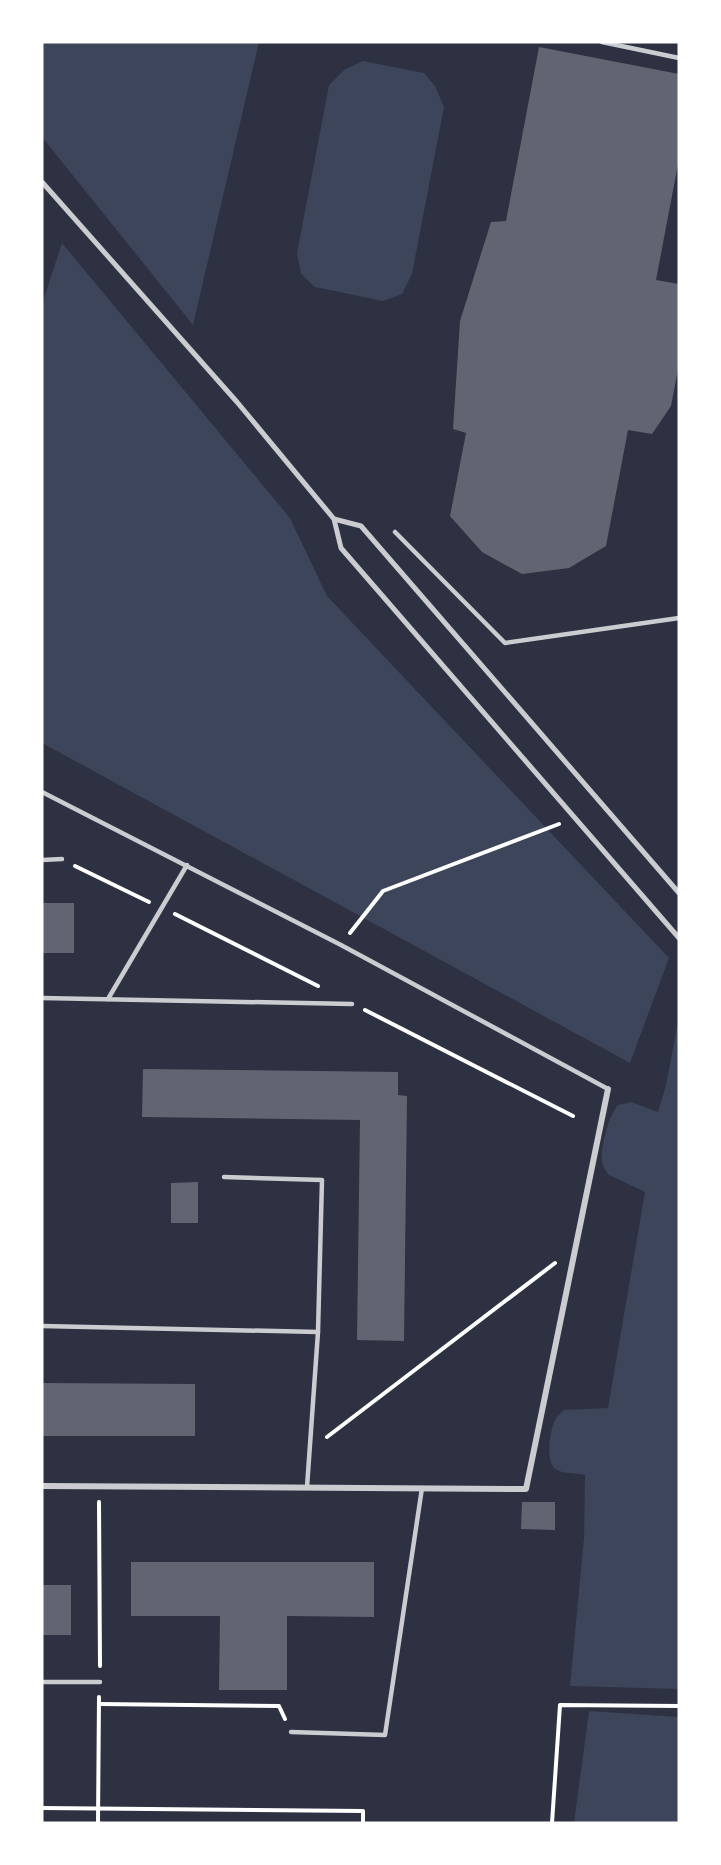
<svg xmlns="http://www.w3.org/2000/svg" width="721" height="1865" viewBox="0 0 721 1865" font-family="'Fira Sans',sans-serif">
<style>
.green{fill:#3c4559}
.building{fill:#626471}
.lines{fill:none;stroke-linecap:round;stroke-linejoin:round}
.path{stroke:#fff;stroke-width:4}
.service{stroke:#caccd0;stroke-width:4.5}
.pedestrian{stroke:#caccd0;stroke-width:5}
.minor{stroke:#caccd0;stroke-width:6}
</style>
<rect width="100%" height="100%" fill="#2d3142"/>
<g class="green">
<polygon points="42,42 259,42 193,325 42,137"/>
<polygon points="363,61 424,73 435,86 444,107 412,274 402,294 383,301 315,287 301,274 297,253 329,85 344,70"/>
<polygon points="62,243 290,518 327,596 669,958 630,1063 42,743 42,304"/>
<path d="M679,1017V1689L570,1686L584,1538L585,1475C577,1473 564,1474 557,1470C544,1464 550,1430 555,1420C557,1416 561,1413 564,1410L608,1408L645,1192L609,1175C606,1171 603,1167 602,1162C600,1149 609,1114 618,1105L631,1102L658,1112L666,1085Z"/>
<polygon points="589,1711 679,1717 679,1823 574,1823"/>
</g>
<g class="building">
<polygon points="539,47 679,74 679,159 656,280 679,284 679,364 671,406 652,434 628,430 606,546 569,568 522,574 482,552 450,516 466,433 453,429 460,321 491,222 506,221"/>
<rect x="42" y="903" width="32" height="50"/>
<polygon points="143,1069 398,1072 398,1095 407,1096 404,1341 357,1340 360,1120 142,1117"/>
<polygon points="198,1182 198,1223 171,1223 171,1183"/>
<polygon points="42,1383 195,1384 195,1436 42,1436"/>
<polygon points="522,1502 555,1502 555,1530 521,1529"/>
<polygon points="131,1562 374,1562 374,1617 287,1616 287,1690 219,1690 220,1616 131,1616"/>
<rect x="42" y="1585" width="29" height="50"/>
</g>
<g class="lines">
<g class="path">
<polyline points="75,866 149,902"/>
<polyline points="175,914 318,986"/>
<polyline points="350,933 383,891 559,824"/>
<polyline points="365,1010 573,1116"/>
<polyline points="327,1437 555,1263"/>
<polyline points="99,1502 100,1666"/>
<polyline points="99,1704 279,1706 285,1719"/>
<polyline points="42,1808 363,1811 363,1823"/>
<polyline points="98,1823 99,1697"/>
<polyline points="552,1823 560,1705 679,1706"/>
</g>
<g class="service">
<polyline points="602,42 679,58"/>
<polyline points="395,532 505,643 679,618"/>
<polyline points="42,792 341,945 608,1089"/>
<polyline points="42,860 62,859"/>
<polyline points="42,998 352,1004"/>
<polyline points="108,999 187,865"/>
<polyline points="224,1177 322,1180 318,1332"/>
<polyline points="42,1326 318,1332 307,1487"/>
<polyline points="42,1682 100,1682"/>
<polyline points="291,1732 385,1735 422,1488"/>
</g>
<g class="pedestrian">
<polyline points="42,182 237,402 334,519 361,526 679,893"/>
<polyline points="334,519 341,548 679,938"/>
</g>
<polyline class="minor" points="42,1486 526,1489 608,1089"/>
</g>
<rect width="721" height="1865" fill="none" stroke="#ffffff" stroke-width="87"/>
</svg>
